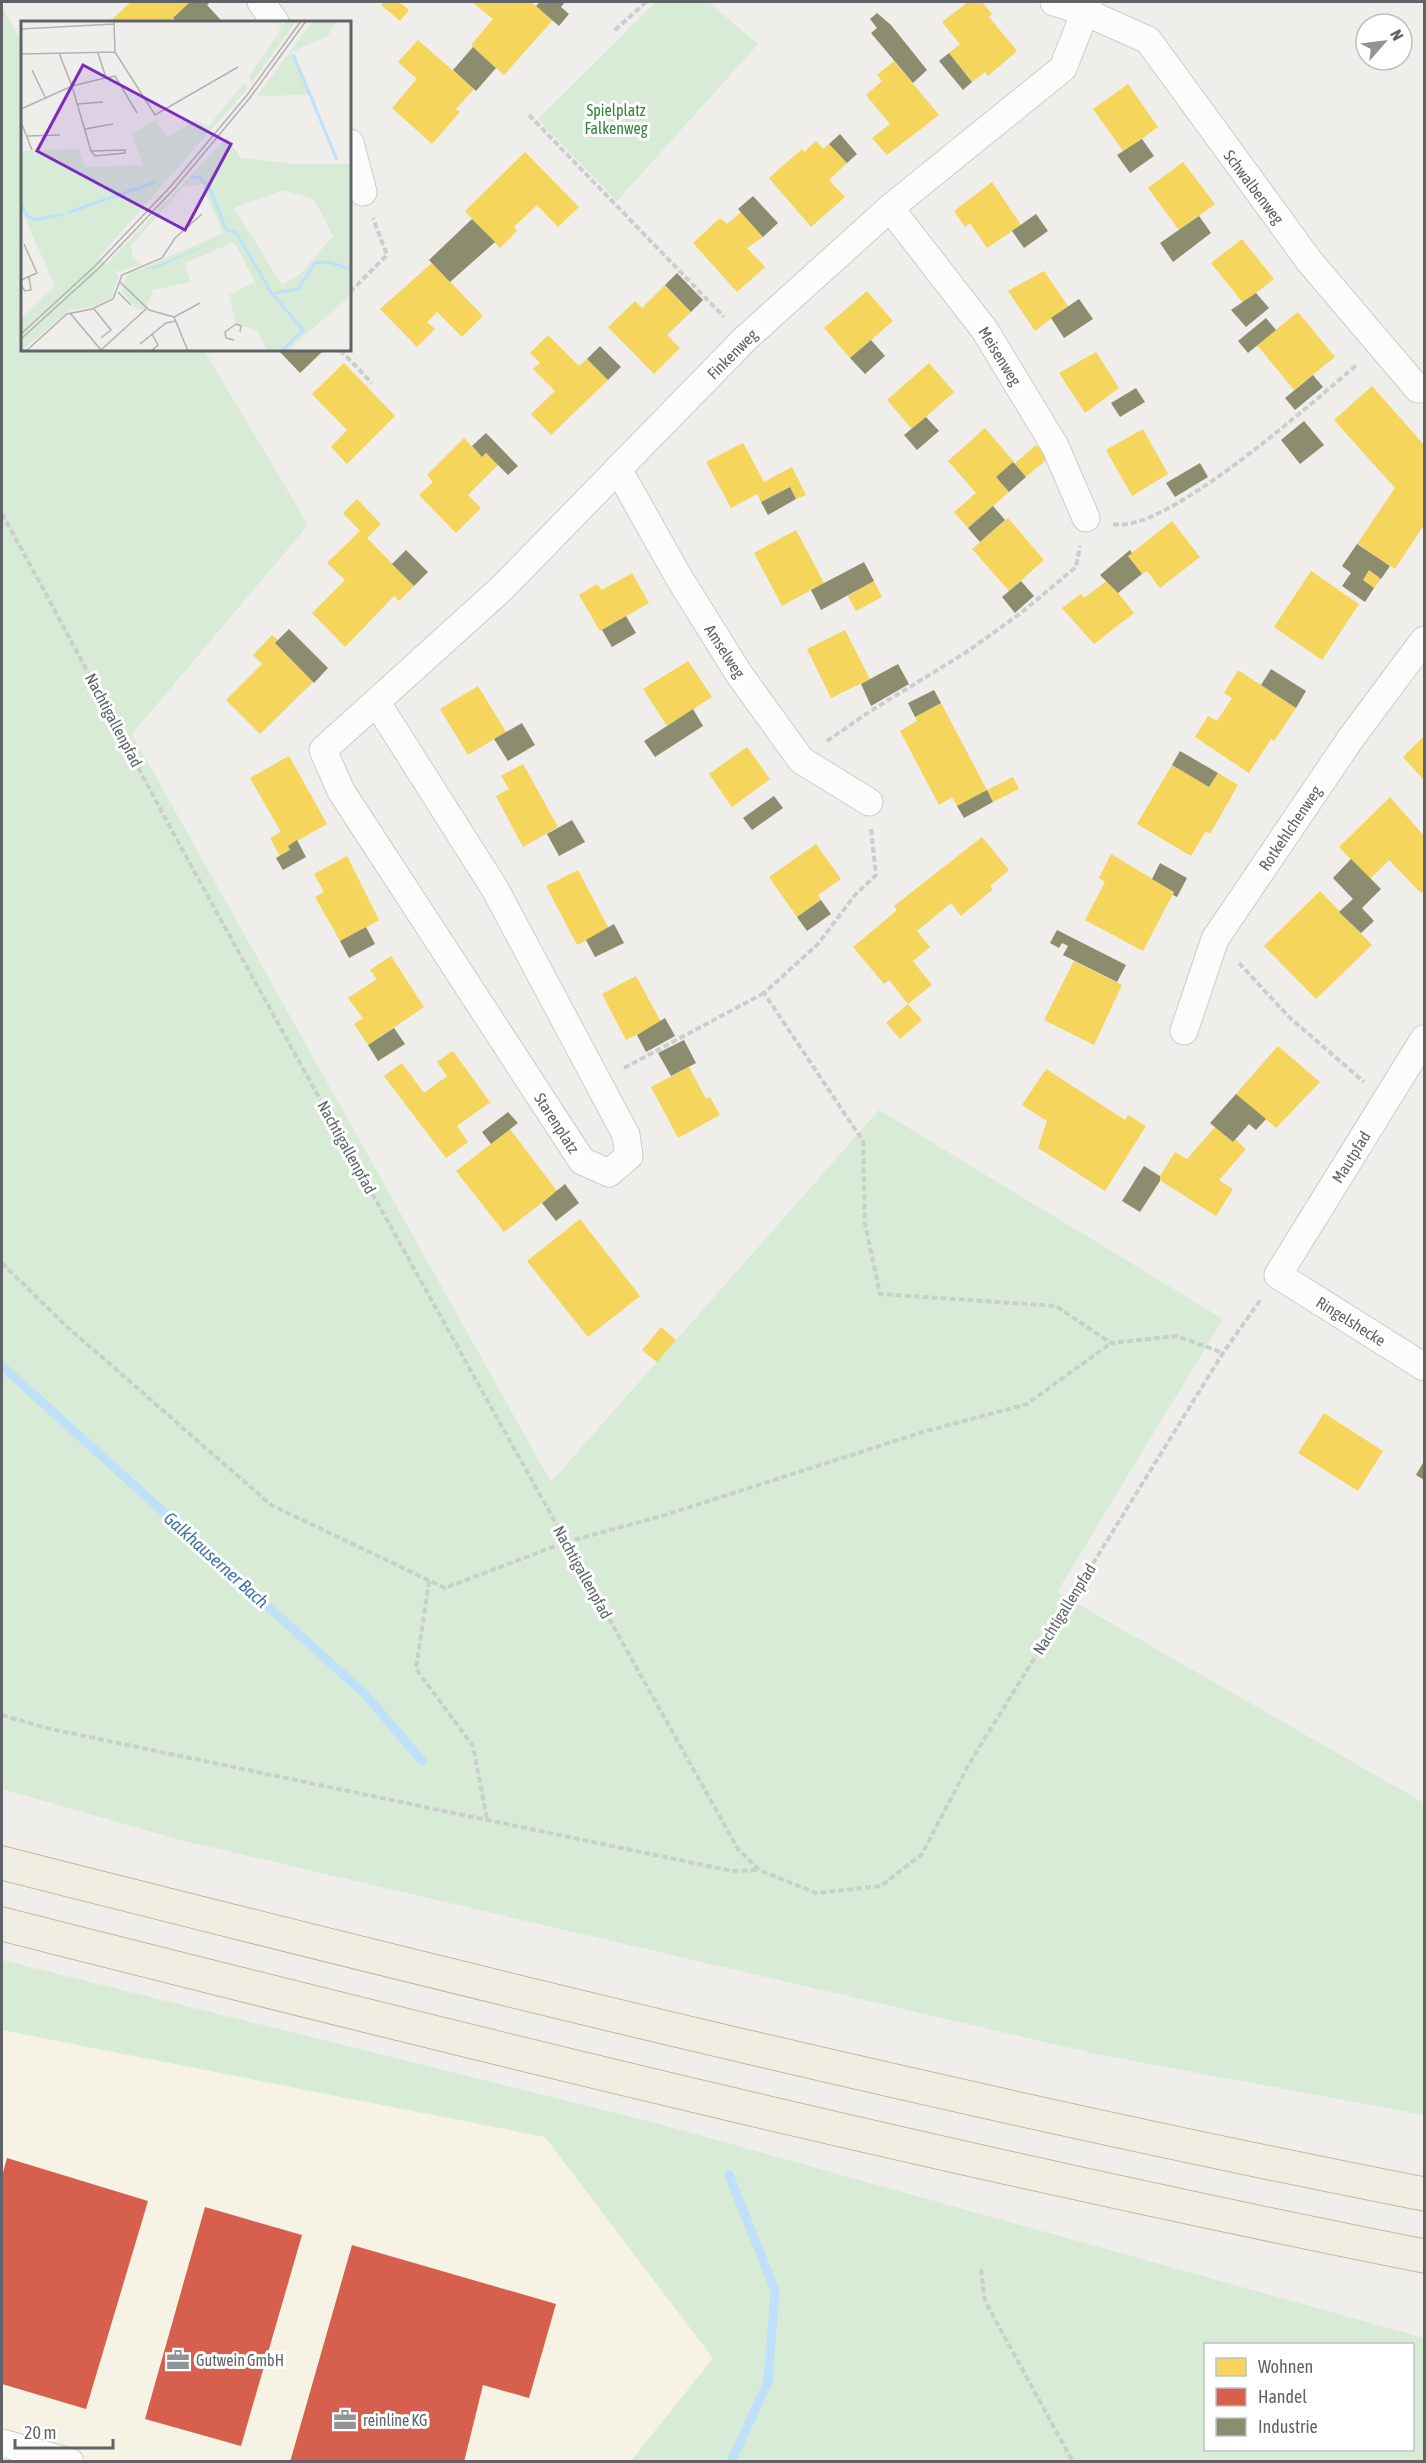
<svg xmlns="http://www.w3.org/2000/svg" width="1426" height="2463" viewBox="0 0 1426 2463" font-family="'Asap Condensed',sans-serif">
<style>
.commercial{fill:#f7f3e4}
.green{fill:#d8ebd6;fill-rule:evenodd}
.homes{fill:#f6d55c}
.shops{fill:#d6604d}
.industry{fill:#8c8c6e}
.lines{fill:none;stroke-linecap:round;stroke-linejoin:round}
.stream{stroke:#bfe0f9;stroke-width:9}
.minor-casing{stroke:#cbcccc;stroke-width:29}
.motorway-casing{stroke:#c8b996;stroke-width:35}
.path{stroke:#cacfcc;stroke-width:4;stroke-dasharray:6 3;stroke-linecap:butt}
.minor{stroke:#fdfcfc;stroke-width:27}
.motorway{stroke:#f0ede3;stroke-width:33}
.labels{text-anchor:middle;stroke-width:6;stroke-linejoin:round;paint-order:stroke}
.park-label{font-size:16px;fill:#348238;stroke:#fff}
.street-label{font-size:16px;fill:#5f6368;stroke:#fff}
.poi-label{font-size:16px;fill:#5f6368;stroke:#fff;text-anchor:start}
.water-label{font-size:18px;font-style:italic;fill:#4174aa;stroke:#fff}
.inset-river{fill:none;stroke:#bfe0f9;stroke-width:3}
.inset-road{fill:none;stroke:#b1b2b2;stroke-width:1.5}
.view{fill:#7b2cbf;fill-opacity:0.15;stroke:#7b2cbf;stroke-width:3}
.inset-edge{fill:none;stroke:#5f6368;stroke-width:3}
</style>
<rect width="100%" height="100%" fill="#efeeea"/>
<polygon class="commercial" points="2,2030 545,2137 713,2359 631,2461 2,2461"/>
<g class="green">
<polygon points="656,2 708,2 758,44 617,201 538,119"/>
<polygon points="2,7 22,43 22,350 204,350 308,525 132,734 551,1482 879,1110 1223,1319 1057,1592 1424,1803 1424,2115 1096,2054 180,1840 2,1789"/>
<path d="M2,1960L659,2124L1424,2338V2461H631L713,2358L545,2137L2,2030ZM1412,2344V2450H1206V2344Z"/>
</g>
<g class="homes">
<polygon points="131,2 190,2 169,22 109,22"/>
<polygon points="384,2 399,2 409,10 400,21 381,5"/>
<polygon points="472,2 531,2 553,20 504,75 471,45 493,19"/>
<polygon points="968,2 982,2 992,14 989,17 1017,51 988,76 985,72 972,82 949,53 960,44 942,22"/>
<polygon points="418,40 474,89 456,109 460,112 432,144 392,108 417,79 398,62"/>
<polygon points="894,61 939,115 887,155 872,138 890,124 866,95 882,81 877,75"/>
<polygon points="1128,84 1158,127 1124,152 1093,109"/>
<polygon points="816,141 823,149 829,144 847,163 829,180 845,197 811,227 769,178 802,149 804,152"/>
<polygon points="525,152 579,207 558,227 537,205 514,227 517,231 500,248 465,211"/>
<polygon points="1183,162 1215,204 1179,230 1148,188"/>
<polygon points="992,182 1021,225 987,248 970,223 965,227 954,211"/>
<polygon points="741,212 763,237 747,248 765,267 737,292 693,243 720,218 727,224"/>
<polygon points="1242,239 1274,279 1243,303 1211,263"/>
<polygon points="432,263 483,316 462,337 437,312 427,322 435,329 417,347 380,309"/>
<polygon points="1044,271 1068,306 1035,331 1008,291"/>
<polygon points="665,285 691,312 667,335 680,348 654,374 608,327 635,301 642,308"/>
<polygon points="867,291 893,321 850,358 824,328"/>
<polygon points="1298,312 1335,357 1294,390 1257,345"/>
<polygon points="548,335 579,366 587,359 608,380 551,435 531,414 555,391 533,369 540,363 530,353"/>
<polygon points="1096,352 1119,388 1085,413 1059,373"/>
<polygon points="344,363 395,416 347,464 331,447 347,430 312,394"/>
<polygon points="929,363 954,392 912,429 887,400"/>
<polygon points="1372,386 1424,445 1424,525 1395,569 1357,544 1395,488 1334,420"/>
<polygon points="985,428 1014,462 996,477 1009,492 968,528 954,512 976,493 948,461"/>
<polygon points="1143,429 1168,474 1132,496 1106,450"/>
<polygon points="464,438 482,457 486,453 498,465 468,495 481,508 456,533 419,495 433,482 427,475"/>
<polygon points="743,443 764,482 792,467 806,495 796,499 790,487 761,502 757,494 731,508 706,462"/>
<polygon points="1036,445 1048,458 1026,477 1014,464"/>
<polygon points="357,499 381,524 367,538 414,586 399,601 394,596 345,647 312,613 345,580 327,563 360,531 343,513"/>
<polygon points="1008,518 1044,560 1009,591 972,549"/>
<polygon points="1172,521 1200,557 1160,588 1147,571 1142,574 1128,556"/>
<polygon points="796,530 824,583 782,606 754,553"/>
<polygon points="1369,570 1381,579 1374,588 1363,580"/>
<polygon points="1311,571 1359,604 1322,660 1274,627"/>
<polygon points="632,573 649,603 600,631 579,595 597,584 602,590"/>
<polygon points="1108,580 1134,613 1094,644 1062,608 1081,594 1084,598"/>
<polygon points="874,581 882,597 856,611 848,596"/>
<polygon points="845,630 870,679 831,698 807,649"/>
<polygon points="272,635 278,640 275,643 313,682 260,734 226,700 262,664 253,655"/>
<polygon points="688,661 712,697 667,726 643,689"/>
<polygon points="1238,670 1296,708 1274,741 1271,739 1249,773 1195,737 1208,716 1217,721 1232,698 1224,693"/>
<polygon points="478,686 506,732 468,755 440,709"/>
<polygon points="941,703 987,790 957,806 952,797 939,805 900,731 917,721 915,717"/>
<polygon points="1424,736 1424,780 1403,757"/>
<polygon points="747,747 770,779 732,807 709,774"/>
<polygon points="289,756 327,824 288,846 290,850 280,856 270,838 281,832 250,778"/>
<polygon points="523,764 558,827 523,847 496,796 509,789 501,776"/>
<polygon points="1172,765 1209,787 1218,773 1238,785 1210,834 1206,831 1191,856 1137,824"/>
<polygon points="1013,777 1019,789 993,802 987,790"/>
<polygon points="1390,797 1424,836 1424,890 1421,893 1389,860 1370,879 1339,847"/>
<polygon points="982,837 1009,870 990,886 993,889 961,916 951,903 917,931 930,947 913,961 932,985 908,1004 889,980 884,984 853,947 897,910 894,906"/>
<polygon points="816,844 841,879 818,895 821,900 797,917 769,877"/>
<polygon points="1111,854 1174,892 1143,951 1085,920 1105,882 1099,878"/>
<polygon points="347,856 379,920 340,941 315,897 324,892 314,874"/>
<polygon points="578,870 609,929 577,945 546,886"/>
<polygon points="1320,891 1372,945 1316,999 1264,946"/>
<polygon points="391,956 424,1007 368,1045 354,1024 363,1018 348,998 377,979 370,970"/>
<polygon points="1074,961 1122,985 1094,1045 1044,1020"/>
<polygon points="636,976 661,1022 626,1040 602,994"/>
<polygon points="908,1004 922,1020 900,1039 886,1023"/>
<polygon points="1278,1046 1320,1082 1276,1128 1236,1094"/>
<polygon points="453,1051 492,1105 489,1103 457,1126 468,1142 446,1158 384,1076 402,1063 424,1093 447,1076 437,1062"/>
<polygon points="689,1067 706,1099 710,1097 720,1115 678,1138 651,1087"/>
<polygon points="1046,1069 1125,1120 1128,1115 1146,1126 1105,1191 1038,1148 1047,1121 1022,1105"/>
<polygon points="1215,1127 1233,1142 1235,1139 1246,1149 1219,1180 1233,1189 1216,1216 1158,1179 1175,1152 1187,1159"/>
<polygon points="510,1129 557,1191 504,1232 456,1171"/>
<polygon points="580,1219 640,1296 588,1337 527,1261"/>
<polygon points="661,1327 676,1340 657,1362 642,1350"/>
<polygon points="1324,1413 1383,1451 1358,1491 1298,1453"/>
</g>
<g class="shops">
<polygon points="7,2158 148,2201 86,2409 2,2384 2,2176"/>
<polygon points="205,2207 302,2235 241,2446 145,2419"/>
<polygon points="352,2245 556,2304 529,2398 483,2385 464,2462 290,2462"/>
</g>
<g class="industry">
<polygon points="190,2 210,2 207,5 220,19 217,22 177,22 173,18"/>
<polygon points="540,2 565,2 561,7 569,14 559,26 536,6"/>
<polygon points="877,13 891,25 927,70 913,83 871,33 877,28 870,19"/>
<polygon points="473,47 496,68 476,91 453,70"/>
<polygon points="949,53 972,82 963,90 939,61"/>
<polygon points="840,134 857,154 847,163 829,144"/>
<polygon points="1142,139 1154,156 1130,173 1117,155"/>
<polygon points="753,196 778,223 763,237 738,209"/>
<polygon points="1036,214 1048,231 1024,248 1012,231"/>
<polygon points="1199,216 1211,233 1173,262 1160,243"/>
<polygon points="472,219 495,242 450,282 429,260"/>
<polygon points="677,273 703,300 691,312 665,285"/>
<polygon points="1256,293 1269,308 1246,327 1231,310"/>
<polygon points="1079,299 1093,319 1064,338 1051,318"/>
<polygon points="1266,318 1276,330 1248,353 1238,341"/>
<polygon points="871,340 885,356 865,374 850,358"/>
<polygon points="600,346 621,367 608,380 587,359"/>
<polygon points="282,350 319,350 322,352 300,373 280,352"/>
<polygon points="1313,375 1323,387 1295,410 1285,398"/>
<polygon points="1136,388 1145,402 1120,417 1111,403"/>
<polygon points="926,417 939,431 917,450 904,435"/>
<polygon points="1304,421 1324,445 1300,464 1281,440"/>
<polygon points="486,433 518,466 508,475 486,453 482,457 472,446"/>
<polygon points="1013,462 1026,477 1009,492 996,477"/>
<polygon points="1200,463 1208,477 1175,497 1166,483"/>
<polygon points="790,487 796,499 768,515 761,502"/>
<polygon points="993,506 1005,520 980,542 968,528"/>
<polygon points="1357,544 1390,566 1381,579 1369,570 1363,580 1374,588 1365,602 1342,586 1351,573 1342,566"/>
<polygon points="406,550 428,572 414,586 392,564"/>
<polygon points="1130,550 1132,553 1128,556 1142,574 1118,593 1100,575"/>
<polygon points="864,562 874,581 821,610 811,590"/>
<polygon points="1021,581 1034,596 1015,613 1002,597"/>
<polygon points="626,616 636,633 612,647 602,630"/>
<polygon points="289,629 328,668 314,683 275,643"/>
<polygon points="898,664 909,684 871,706 861,684"/>
<polygon points="1271,669 1306,691 1296,708 1261,685"/>
<polygon points="934,690 941,703 915,717 908,703"/>
<polygon points="693,709 703,726 655,757 644,741"/>
<polygon points="522,723 535,745 508,761 494,739"/>
<polygon points="1180,751 1218,773 1209,787 1172,765"/>
<polygon points="987,790 993,802 964,818 957,806"/>
<polygon points="774,796 783,808 752,830 743,818"/>
<polygon points="572,820 585,842 559,856 547,834"/>
<polygon points="297,840 306,857 283,870 276,858 290,850 288,846"/>
<polygon points="1351,859 1381,889 1362,908 1374,921 1361,933 1339,912 1353,899 1333,878"/>
<polygon points="1160,863 1187,878 1177,897 1173,895 1174,892 1152,879"/>
<polygon points="821,900 831,914 807,931 797,917"/>
<polygon points="614,924 624,943 595,957 586,940"/>
<polygon points="366,927 375,944 349,958 340,941"/>
<polygon points="1057,930 1126,965 1117,982 1063,955 1068,946 1062,943 1059,948 1050,943"/>
<polygon points="665,1018 675,1036 646,1052 637,1035"/>
<polygon points="394,1028 405,1044 378,1061 368,1045"/>
<polygon points="684,1040 696,1063 671,1076 658,1053"/>
<polygon points="1236,1094 1266,1119 1256,1130 1249,1124 1233,1142 1210,1123"/>
<polygon points="508,1112 518,1123 491,1144 482,1132"/>
<polygon points="1144,1166 1160,1176 1160,1181 1140,1212 1122,1201"/>
<polygon points="565,1184 579,1203 556,1221 542,1203"/>
<polygon points="1424,1461 1424,1480 1416,1475"/>
</g>
<g class="lines">
<g class="stream">
<polyline points="2,1366 365,1694 422,1761"/>
<polyline points="729,2175 775,2290 768,2382 731,2462"/>
</g>
<g class="minor-casing">
<g id="minor">
<polyline points="261,2 275,22"/>
<polyline points="1088,2 1085,12 1148,40 1310,262 1418,389"/>
<polyline points="350,143 363,192"/>
<polyline points="890,208 984,329 1055,446 1086,518"/>
<polyline points="618,469 678,576 739,674 801,760 869,802"/>
<polyline points="377,703 495,889 626,1135 629,1156 609,1173 582,1161 341,791 323,750 501,589 745,339 890,208 1063,68 1085,12 1054,2"/>
<polyline points="1184,1031 1215,939 1351,738 1424,640"/>
<polyline points="1424,1039 1278,1275 1424,1367"/>
<polyline points="2,2443 70,2462"/>
</g>
</g>
<g class="motorway-casing">
<g id="motorway">
<path d="M2,1863C474,1983 946,2100 1424,2194"/>
<path d="M2,1924C474,2044 946,2161 1424,2256"/>
</g>
</g>
<g class="path">
<polyline points="615,30 646,2"/>
<polyline points="529,115 724,317"/>
<polyline points="350,292 387,255 373,218"/>
<polyline points="340,350 372,383"/>
<path d="M2,514C68,632 129,753 194,871C374,1198 556,1524 738,1849L759,1870L816,1893L881,1886L922,1854L969,1764L1223,1353L1261,1299"/>
<path d="M1113,524C1164,536 1316,399 1358,364"/>
<polyline points="827,741 869,712 965,653 1021,613 1076,567 1080,546"/>
<polyline points="871,829 876,875 855,895 818,944 764,993 863,1141 865,1223 880,1294 1056,1306 1111,1343 1177,1336 1223,1353"/>
<polyline points="1239,963 1289,1017 1364,1082"/>
<polyline points="624,1068 764,993"/>
<polyline points="2,1263 64,1324 271,1505 445,1588 566,1542 662,1516 923,1432 1027,1404 1111,1343"/>
<polyline points="429,1581 416,1669 473,1746 487,1819"/>
<polyline points="2,1715 46,1728 732,1871 758,1870"/>
<polyline points="981,2269 985,2301 1073,2462"/>
</g>
<use href="#minor" class="minor"/>
<use href="#motorway" class="motorway"/>
</g>
<defs>
<g id="office-bare" transform="scale(1.8)"><path d="M-6-3h4V-5.5h4V-3h4V5H-6ZM-1-4.5V-3h2v-1.5ZM-6 0V1H6V0Z" fill="#919496" stroke="#fff" stroke-width="2.5" paint-order="stroke"/></g>
</defs>
<g fill-rule="evenodd">
<use href="#office-bare" x="178" y="2360"/>
<use href="#office-bare" x="345" y="2420"/>
</g>
<g class="labels">
<g class="park-label">
<text x="616" y="116">Spielplatz<tspan x="616" dy="18">Falkenweg</tspan></text>
</g>
<g class="street-label">
<text transform="translate(1254 187) rotate(53)" y="6">Schwalbenweg</text>
<text transform="translate(732 354) rotate(-45)" y="6">Finkenweg</text>
<text transform="translate(1000 356) rotate(58)" y="6">Meisenweg</text>
<text transform="translate(725 651) rotate(57)" y="6">Amselweg</text>
<text transform="translate(114 720) rotate(62)" y="6">Nachtigallenpfad</text>
<text transform="translate(1290 828) rotate(-56)" y="6">Rotkehlchenweg</text>
<text transform="translate(557 1123) rotate(57)" y="6">Starenplatz</text>
<text transform="translate(347 1147) rotate(61)" y="6">Nachtigallenpfad</text>
<text transform="translate(1351 1157) rotate(-58)" y="6">Mautpfad</text>
<text transform="translate(1351 1321) rotate(32)" y="6">Ringelshecke</text>
<text transform="translate(583 1572) rotate(61)" y="6">Nachtigallenpfad</text>
<text transform="translate(1064 1609) rotate(-58)" y="6">Nachtigallenpfad</text>
</g>
<g class="poi-label">
<text x="196" y="2366">Gutwein GmbH</text>
<text x="363" y="2426">reinline KG</text>
</g>
<g class="water-label">
<text transform="translate(216 1560) rotate(42)" y="6">Galkhauserner Bach</text>
</g>
</g>
<g transform="translate(21 21)">
<rect width="330" height="330" fill="#efeeea"/>
<path d="M256,0L262,5L266,0H275L230,63L228,55L260,9ZM292,0H316L306,16L270,31L295,82L287,74L236,75ZM224,61L227,67L78,236L85,244L206,116L220,137L275,143H330V274L266,330H246L237,311L215,302L208,274L234,261L213,221L164,242L169,261L132,269L125,287L121,289L113,286L100,269L106,254L202,212L181,163L162,166L110,225L111,234L120,243L98,251L94,248L97,257L90,277L74,285L48,290L0,330V297L34,265L0,188V130L57,128L64,146L122,144L111,113L134,99L146,117L175,99L187,106ZM262,169L293,178L312,215L280,252L261,264L213,187Z" fill="#d8ebd6" fill-rule="evenodd"/>
<path d="M200,218L134,248L127,246H132Z" fill="#bfe0f9"/>
<path class="inset-river" d="M272,33L316,139M170,156L179,157L188,165L205,208L215,212L250,271L282,309L261,330M0,181L6,195L14,199L43,193M48,191L135,161M254,272L277,268L294,242L308,241L330,248"/>
<path class="inset-road" d="M93,0L94,31L134,94L217,46M0,8L93,3M38,32L51,65L84,57M77,32L85,57L94,55L116,92M0,33L94,31M11,49L25,78M57,83L82,81M0,88L51,65L70,130M0,101L11,129M64,108L92,103M6,115L39,114M104,129V132L74,135L70,130ZM0,259L16,252L3,223M98,260L128,289L153,296M0,264L4,270L10,269L8,256M97,271L110,284M73,288L90,309L80,317M49,292L80,329M0,313L74,245L150,165L226,74L280,0M0,318L78,247L153,168L228,78L285,0M213,319L205,317L204,311L215,303L220,305L219,311M119,323L145,302L155,300M80,329L125,288M5,330L46,293L71,288L92,278L101,254L141,237L154,217L181,193M130,330L137,324L131,313M167,330L153,296L179,282"/>
<path class="view" d="M62,44L210,123L164,209L16,130Z"/>
<rect width="330" height="330" class="inset-edge"/>
</g>
<rect width="1426" height="2463" fill="none" stroke="#5f6368" stroke-width="6"/>
<rect x="1204" y="2343" width="210" height="108" fill="#ffffff" stroke="#bfc1c3" stroke-width="1.5"/>
<rect x="1216" y="2358" width="30" height="18" fill="#f6d55c" stroke="#bfc1c3" stroke-width="1.5"/>
<text x="1258" y="2373" font-size="18" fill="#5f6368">Wohnen</text>
<rect x="1216" y="2388" width="30" height="18" fill="#d6604d" stroke="#bfc1c3" stroke-width="1.5"/>
<text x="1258" y="2403" font-size="18" fill="#5f6368">Handel</text>
<rect x="1216" y="2418" width="30" height="18" fill="#8c8c6e" stroke="#bfc1c3" stroke-width="1.5"/>
<text x="1258" y="2433" font-size="18" fill="#5f6368">Industrie</text>
<g transform="translate(1384 42) rotate(62)"><circle r="28" fill="#ffffff" stroke="#bfc1c3" stroke-width="1.5"/>
<path d="M0-4.5L10 22L0 15L-10 22Z" fill="#919496"/>
<text y="-9" font-size="16" font-weight="bold" text-anchor="middle" fill="#5f6368">N</text>
</g>
<path d="M15 2439v9h98v-9" fill="none" stroke="#5f6368" stroke-width="3"/>
<text x="24" y="2439" font-size="18" fill="#5f6368" stroke="#ffffff" stroke-width="4.5" paint-order="stroke">20 m</text>
</svg>
